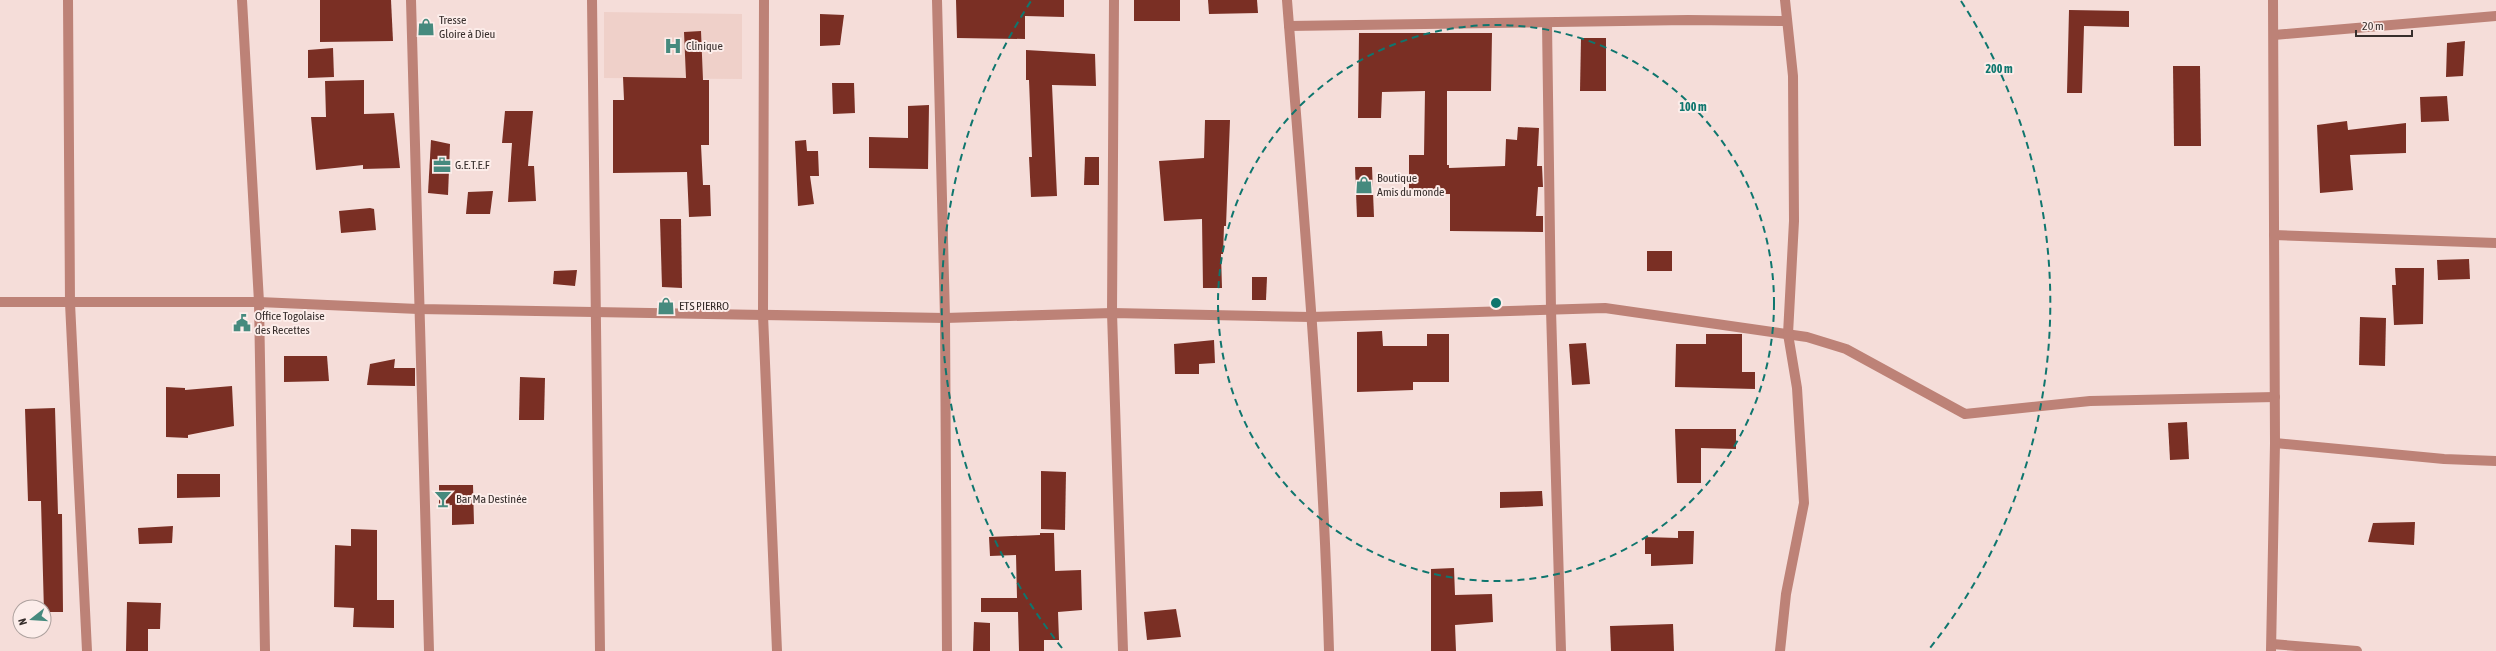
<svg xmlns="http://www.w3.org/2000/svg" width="2496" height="651" viewBox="0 0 2496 651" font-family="'Asap Condensed',sans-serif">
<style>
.built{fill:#efd0c9}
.building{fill:#7a2f24}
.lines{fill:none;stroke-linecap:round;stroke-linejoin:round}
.minor{stroke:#bd8277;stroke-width:10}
.ring{fill:none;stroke:#0f766e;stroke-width:2;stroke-dasharray:7 5}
.labels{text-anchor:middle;stroke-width:4;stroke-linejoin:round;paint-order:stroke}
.poi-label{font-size:12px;fill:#372e2c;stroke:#fcedea;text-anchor:start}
.centre{fill:#0f766e;stroke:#fcedea;stroke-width:2}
.ring-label{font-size:12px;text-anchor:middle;font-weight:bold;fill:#0f766e;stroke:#fcedea;stroke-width:4;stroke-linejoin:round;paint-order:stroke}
</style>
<rect width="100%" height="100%" fill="#f5ddd9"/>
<polygon class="built" points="604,12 742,14 742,79 604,78"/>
<g class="building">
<polygon points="320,0 391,0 393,41 320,42"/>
<polygon points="956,0 1064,0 1064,17 1025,16 1025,39 957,38"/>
<rect x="1134" y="0" width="46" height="21"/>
<polygon points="1208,0 1257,0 1258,13 1209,14"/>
<polygon points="2069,10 2129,11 2129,27 2084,26 2082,93 2067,93"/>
<polygon points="820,14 844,15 840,45 820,46"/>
<polygon points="701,31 703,80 709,80 709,145 701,145 703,185 710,185 711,216 689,217 687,172 613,173 613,100 624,100 623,77 686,78 684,32"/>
<polygon points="1359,33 1492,33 1491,91 1447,91 1447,165 1449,165 1449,168 1505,166 1506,139 1517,140 1518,127 1539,128 1537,166 1542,166 1543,187 1538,187 1536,216 1543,216 1543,232 1450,231 1450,194 1409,194 1409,155 1424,155 1425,91 1382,92 1381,118 1358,118"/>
<polygon points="1581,38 1606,38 1606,91 1580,91"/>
<polygon points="2465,41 2463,76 2446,77 2447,43"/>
<polygon points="333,48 334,77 308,78 308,50"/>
<polygon points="1026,50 1095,54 1096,86 1052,85 1057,196 1031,197 1029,157 1032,157 1029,80 1026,80"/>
<polygon points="2173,66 2200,66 2201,146 2174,146"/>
<polygon points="364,80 364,114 394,113 400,168 363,169 363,165 316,170 311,117 326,117 325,81"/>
<polygon points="832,83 854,83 855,113 833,114"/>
<polygon points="2447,96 2449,121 2421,122 2420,97"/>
<polygon points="929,105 928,169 869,168 869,137 908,138 908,106"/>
<polygon points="505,111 533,111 528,166 534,166 536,201 508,202 512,143 502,143"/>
<polygon points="1205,120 1230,120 1226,226 1224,226 1223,254 1221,254 1222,288 1203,288 1202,219 1164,221 1159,161 1204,158"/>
<polygon points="2347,121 2348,130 2406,123 2406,153 2350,155 2353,190 2320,193 2317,125"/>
<polygon points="431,140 450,144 448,195 428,193"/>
<polygon points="806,140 807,151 818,151 819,176 810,176 814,204 798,206 795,141"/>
<polygon points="1085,157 1099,157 1099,185 1084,185"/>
<polygon points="1355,167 1372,167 1374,217 1357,217"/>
<polygon points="493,191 490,214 466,214 468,192"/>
<polygon points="370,208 374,209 376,230 341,233 339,211"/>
<polygon points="660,219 681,219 682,288 662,287"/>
<rect x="1647" y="251" width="25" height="20"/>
<polygon points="2469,259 2470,279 2438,280 2437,260"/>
<polygon points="2395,268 2424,268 2423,324 2394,325 2392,285 2396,285"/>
<polygon points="577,270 575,286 553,284 554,271"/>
<polygon points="1252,277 1267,277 1266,300 1252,300"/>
<polygon points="2360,317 2386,318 2385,366 2359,365"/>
<polygon points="1382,331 1383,346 1427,346 1427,334 1449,334 1449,382 1413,382 1413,390 1357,392 1357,332"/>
<polygon points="1706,334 1742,334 1742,372 1755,372 1755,389 1675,387 1676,344 1706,344"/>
<polygon points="1214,340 1215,363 1199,364 1199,374 1175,374 1174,344"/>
<polygon points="1586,343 1590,384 1572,385 1569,344"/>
<polygon points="284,356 327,356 329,381 284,382"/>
<polygon points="395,359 394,368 415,368 415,386 367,385 370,364"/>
<polygon points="520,377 545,378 544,420 519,420"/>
<polygon points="232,386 234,426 188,435 188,438 166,437 166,387 185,388 185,390"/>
<polygon points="55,408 58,514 62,514 63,612 44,612 41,501 28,501 25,409"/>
<polygon points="2187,422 2189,459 2170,460 2168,423"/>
<polygon points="1675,429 1736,429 1736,449 1701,448 1701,483 1677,483"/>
<polygon points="1041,471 1066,472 1065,530 1041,529"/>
<polygon points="177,474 220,474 220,497 177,498"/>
<polygon points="439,485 473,485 474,524 452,525 452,505 439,506"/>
<polygon points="1542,491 1543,506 1500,508 1500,492"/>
<polygon points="2415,522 2414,545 2368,542 2373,523"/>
<polygon points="173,526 172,543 139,544 138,528"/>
<polygon points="351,529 377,530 377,600 394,600 394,628 353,627 354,608 334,607 335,545 351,546"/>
<polygon points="1678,531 1694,531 1693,564 1651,566 1651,554 1645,554 1645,537 1678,538"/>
<polygon points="1040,533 1054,533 1055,571 1081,570 1082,610 1058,612 1059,640 1044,640 1044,651 1019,651 1018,612 981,612 981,598 1017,598 1016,555 990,556 989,537 1040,535"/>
<polygon points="1454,568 1455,595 1492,594 1493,622 1455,625 1456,651 1431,651 1431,569"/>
<polygon points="127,602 161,603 160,629 148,629 148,651 126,651"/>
<polygon points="1176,609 1181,637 1147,640 1144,612"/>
<polygon points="974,622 990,623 990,651 973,651"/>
<polygon points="1673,624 1674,651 1611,651 1610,626"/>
</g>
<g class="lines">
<g class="minor">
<polyline points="68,0 70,303 87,651"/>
<polyline points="242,0 259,302 265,651"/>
<polyline points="411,0 429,651"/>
<polyline points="592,0 600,651"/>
<polyline points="764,0 763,315 777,651"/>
<polyline points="937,0 945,318 947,651"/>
<polyline points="1114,0 1112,313 1123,651"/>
<path d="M1287,0C1304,217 1323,434 1329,651"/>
<polyline points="1547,23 1551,310 1561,651"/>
<polyline points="1289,26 1688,20 1787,21"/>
<polyline points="2274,35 2496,16"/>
<polyline points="2274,235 2496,243"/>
<polyline points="0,302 259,302 418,309 945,318 1112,313 1311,317 1605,308 1807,337 1846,349 1965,414 2090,401 2275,397"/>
<polyline points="2275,443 2444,459 2496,461"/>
<polyline points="2272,644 2357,651"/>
<polyline points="1780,651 1786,594 1804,503 1797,388 1788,334 1794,221 1793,76 1785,0"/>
<polyline points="2271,651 2275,443 2273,0"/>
</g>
</g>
<g class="ring">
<circle cx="1496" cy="303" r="278"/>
<path d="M1062 648A555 555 0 0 1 1031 1M1961 1A555 555 0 0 1 1930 648"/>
</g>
<defs>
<g id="shop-bare" transform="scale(1.38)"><path d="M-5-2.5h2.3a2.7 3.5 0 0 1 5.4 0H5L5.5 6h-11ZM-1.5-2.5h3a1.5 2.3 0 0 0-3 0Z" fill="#468a7e" stroke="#fcedea" stroke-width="2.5" paint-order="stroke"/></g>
<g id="hospital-bare" transform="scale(1.38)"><path d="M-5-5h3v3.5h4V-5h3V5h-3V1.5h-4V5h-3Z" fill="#468a7e" stroke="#fcedea" stroke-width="2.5" paint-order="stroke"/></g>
<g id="office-bare" transform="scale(1.38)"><path d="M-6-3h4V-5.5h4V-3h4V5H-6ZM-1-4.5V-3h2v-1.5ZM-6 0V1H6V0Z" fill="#468a7e" stroke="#fcedea" stroke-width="2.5" paint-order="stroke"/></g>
<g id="civic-bare" transform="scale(1.38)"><path d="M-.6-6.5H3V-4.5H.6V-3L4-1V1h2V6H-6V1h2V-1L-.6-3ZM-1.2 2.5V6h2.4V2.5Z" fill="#468a7e" stroke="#fcedea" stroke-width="2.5" paint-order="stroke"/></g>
<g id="bar-bare" transform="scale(1.38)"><path d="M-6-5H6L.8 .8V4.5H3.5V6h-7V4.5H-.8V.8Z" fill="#468a7e" stroke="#fcedea" stroke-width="2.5" paint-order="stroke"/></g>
</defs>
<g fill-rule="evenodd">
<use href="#shop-bare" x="426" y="27"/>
<use href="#hospital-bare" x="673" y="46"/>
<use href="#office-bare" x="442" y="165"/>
<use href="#shop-bare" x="1364" y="185"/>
<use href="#shop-bare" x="666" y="306"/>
<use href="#civic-bare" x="242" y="323"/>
<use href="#bar-bare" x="443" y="499"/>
</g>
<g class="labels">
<g class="poi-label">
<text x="439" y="24">Tresse<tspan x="439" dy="14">Gloire à Dieu</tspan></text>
<text x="686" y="50">Clinique</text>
<text x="455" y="169">G.E.T.E.F</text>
<text x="1377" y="182">Boutique<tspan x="1377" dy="14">Amis du monde</tspan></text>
<text x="679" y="310">ETS PIERRO</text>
<text x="255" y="320">Office Togolaise<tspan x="255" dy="14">des Recettes</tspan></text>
<text x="456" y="503">Bar Ma Destinée</text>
</g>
</g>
<circle cx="1496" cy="303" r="6" class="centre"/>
<g class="ring-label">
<text x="1999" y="73">200 m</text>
<text x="1693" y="111">100 m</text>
</g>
<g transform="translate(32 619) rotate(253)"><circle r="19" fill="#fcedea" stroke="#ada19e"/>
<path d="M0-3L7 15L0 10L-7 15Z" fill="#468a7e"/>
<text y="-6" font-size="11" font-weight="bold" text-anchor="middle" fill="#372e2c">N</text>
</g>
<path d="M2356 30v6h56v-6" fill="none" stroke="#372e2c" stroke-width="2"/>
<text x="2362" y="30" font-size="12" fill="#372e2c" stroke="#fcedea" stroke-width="3" paint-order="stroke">20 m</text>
</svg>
